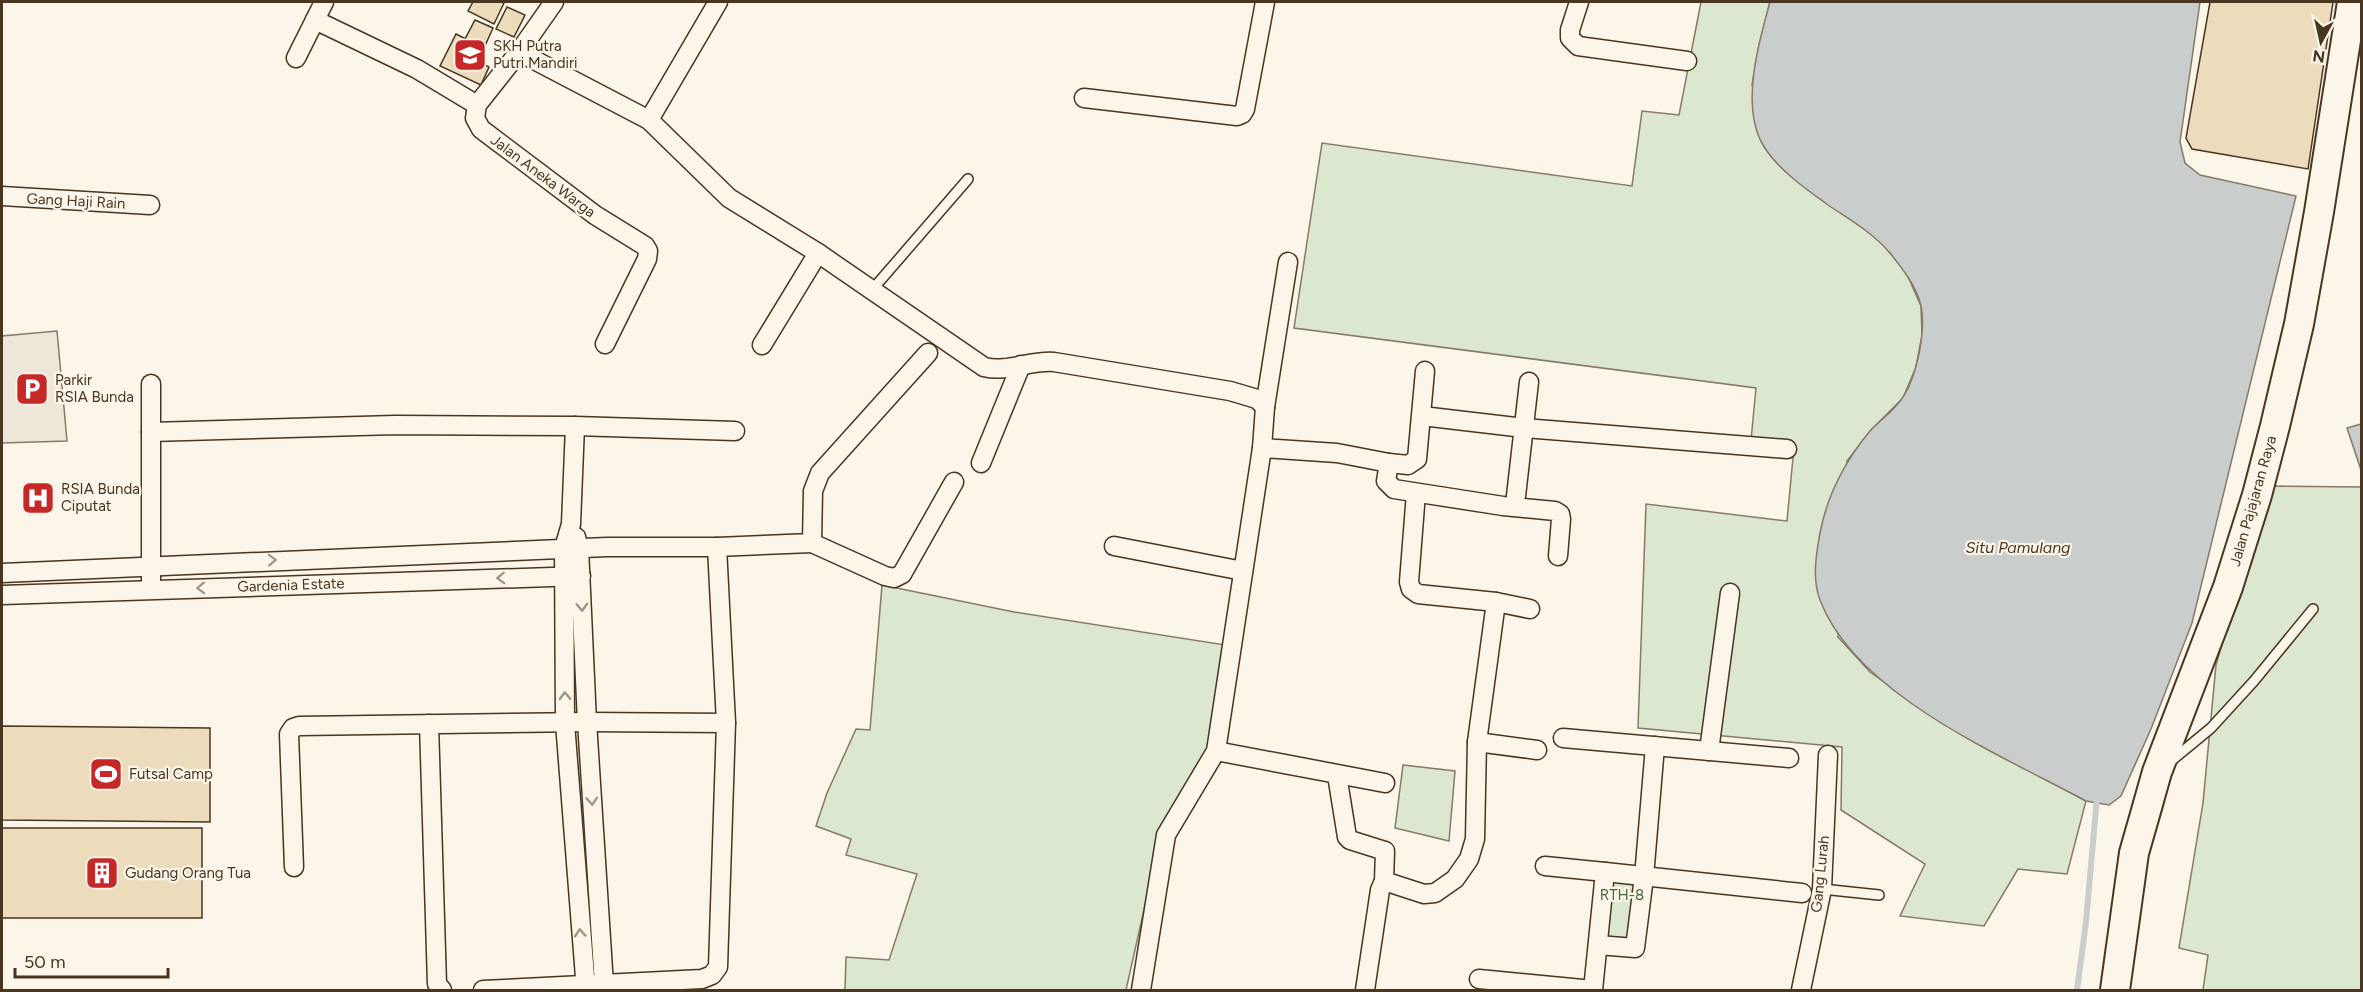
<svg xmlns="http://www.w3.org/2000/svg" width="2363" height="992" viewBox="0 0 2363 992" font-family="Figtree,sans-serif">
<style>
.green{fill:#dce7d0;stroke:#887966;stroke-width:1.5}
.parking{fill:#ede7d9;stroke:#887966;stroke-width:1.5}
.water{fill:#c9cecd;stroke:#887966;stroke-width:1.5}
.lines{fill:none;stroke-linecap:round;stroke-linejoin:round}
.stream{stroke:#c9cecd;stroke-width:6}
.building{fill:#ecdcbc;stroke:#4a3520;stroke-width:1.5}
.service-casing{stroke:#4a3520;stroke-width:12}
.minor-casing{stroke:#4a3520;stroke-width:21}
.primary-casing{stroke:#4a3520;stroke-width:32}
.service{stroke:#fbf6e9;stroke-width:9}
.minor{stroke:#fbf6e9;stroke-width:18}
.primary{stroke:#fbf6e9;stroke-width:28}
.oneway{stroke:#a29684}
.labels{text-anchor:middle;stroke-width:4.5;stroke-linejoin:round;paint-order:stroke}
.poi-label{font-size:15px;fill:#4a3520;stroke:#fbf6e9;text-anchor:start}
.street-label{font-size:15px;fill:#4a3520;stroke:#fbf6e9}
.park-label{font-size:15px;fill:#436837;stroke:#fbf6e9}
.water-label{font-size:16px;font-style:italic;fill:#4a3520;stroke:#fbf6e9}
</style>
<rect width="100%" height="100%" fill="#fbf6e9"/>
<g class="green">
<polygon points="1701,2 1770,2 1759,45 1752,85 1785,170 1827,203 1877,238 1905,270 1921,306 1922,335 1916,367 1903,398 1871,430 1847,461 1838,637 1870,672 1942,723 2086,801 2067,874 2018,869 1984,926 1900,916 1925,864 1841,810 1842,747 1638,728 1646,504 1787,521 1794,447 1751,440 1756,388 1294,328 1322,143 1632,186 1642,111 1679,115"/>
<polygon points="2267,486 2361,487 2361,990 2203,990 2208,955 2179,948 2203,803 2216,665"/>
<polygon points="882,585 1014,612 1232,646 1212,749 1159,843 1126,990 845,990 846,957 889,960 917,874 846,855 851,839 816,826 827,793 856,729 870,730"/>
<polygon points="1403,765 1455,771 1449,841 1395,828"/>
<polygon points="1605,872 1644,877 1635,948 1598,945"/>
</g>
<polygon class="parking" points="57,331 67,441 2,443 2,336"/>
<g class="water">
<path d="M1770,2H2200L2180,142L2185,163L2200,175L2296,196L2192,623L2151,729L2121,796L2109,805L2086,801C2001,755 1856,695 1820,600C1812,579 1816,555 1820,533C1827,496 1846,460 1870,431C1880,420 1895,410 1903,397C1917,376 1926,331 1921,306C1917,287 1902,268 1890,253C1872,232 1850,220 1828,205C1806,189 1777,169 1763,145C1740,105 1759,42 1770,2Z"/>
<polygon points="2361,424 2362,424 2361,470 2347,428"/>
</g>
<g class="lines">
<polyline class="stream" points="2077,990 2086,922 2097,797"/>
</g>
<g class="building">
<polygon points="473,2 501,2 504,3 494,24 468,11"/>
<polygon points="2210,2 2333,2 2308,169 2192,149 2186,138"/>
<polygon points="507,7 525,15 514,37 496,29"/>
<polygon points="475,20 493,28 484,48 465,39"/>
<polygon points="456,34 484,48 477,61 489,67 481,85 440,66"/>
<polygon points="2,726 210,728 210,822 2,820"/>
<rect x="2" y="828" width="200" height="90"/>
</g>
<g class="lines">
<g class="service-casing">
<g id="service">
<polyline points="872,290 968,179"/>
<polyline points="2171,761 2211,728 2254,681 2313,609"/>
<polyline points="1822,889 1879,895"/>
</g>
</g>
<g class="minor-casing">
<g id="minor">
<polyline points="554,2 519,52 477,105 475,118 481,129 595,215 645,246 648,251 647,259 605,344"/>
<polyline points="1579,2 1570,30 1570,38 1578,46 1687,61"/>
<polyline points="315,20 417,69 477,105"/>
<path d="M519,52L649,120L729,198L818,253L984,367C1007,373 1030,360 1054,362L1230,391L1257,399L1265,407L1262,448L1216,751L1166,835L1141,990"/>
<polyline points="296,58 324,2"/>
<polyline points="1084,98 1237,116 1242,114 1245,109 1265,2"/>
<polyline points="649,120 718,2"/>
<polyline points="2,196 150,205"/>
<polyline points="762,345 818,253"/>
<polyline points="1265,407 1288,262"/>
<polyline points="1422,416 1524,428 1787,449"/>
<polyline points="575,426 571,524 564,548 565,723 586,990"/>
<polyline points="151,432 151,384"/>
<polyline points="1262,448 1337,453 1389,463 1386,481 1394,489 1503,506 1555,511 1560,514 1561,519 1558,556"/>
<polyline points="981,463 1021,365"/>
<polyline points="1389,463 1408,465 1417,459 1425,371"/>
<polyline points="1416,493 1409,582 1411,589 1418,594 1496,602"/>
<polyline points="1516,496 1529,382"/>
<polyline points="576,537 579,548 587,722 604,985 603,990"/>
<polyline points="812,543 885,576 894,578 902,574 954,482"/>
<polyline points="1114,546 1243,571"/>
<polyline points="2,573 607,547 717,547 812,543 813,491 820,473 928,353"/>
<polyline points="151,589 151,432 395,425 575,426 735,431"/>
<polyline points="2,595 581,576"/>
<polyline points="429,724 437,984 442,990"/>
<polyline points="1563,738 1789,758"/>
<polyline points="1477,742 1537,750"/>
<polyline points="1216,751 1385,783"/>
<polyline points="1709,751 1730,593"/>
<polyline points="1337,775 1347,837 1350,840 1385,851 1384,881"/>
<polyline points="1545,866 1605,872 1593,990"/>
<polyline points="294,867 289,734 293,728 299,726 587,722 726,723"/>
<polyline points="1605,872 1802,893"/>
<polyline points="1598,945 1635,948 1644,877 1655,746"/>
<polyline points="1479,979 1593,990"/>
<polyline points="483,990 702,979 712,975 718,967 726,723 717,547"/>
<polyline points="1365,990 1380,890 1384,881 1424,894 1435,893 1455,879 1469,859 1475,839 1477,742 1496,602 1530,609"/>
<polyline points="1801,990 1822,889 1828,755"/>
</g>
</g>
<g class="primary-casing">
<polyline id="primary" points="2115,990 2134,853 2146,811 2157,772 2228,587 2257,495 2275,426 2299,324 2319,212 2352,2"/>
</g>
<use href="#service" class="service"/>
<use href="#minor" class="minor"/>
<use href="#primary" class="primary"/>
</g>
<defs><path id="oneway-chevron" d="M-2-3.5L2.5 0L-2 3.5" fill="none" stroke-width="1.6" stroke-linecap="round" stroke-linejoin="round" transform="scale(1.5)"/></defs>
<g class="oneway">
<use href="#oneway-chevron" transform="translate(272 560) rotate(-2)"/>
<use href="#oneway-chevron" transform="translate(501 578) rotate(178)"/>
<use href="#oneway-chevron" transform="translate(201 588) rotate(178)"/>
<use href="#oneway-chevron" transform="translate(582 607) rotate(88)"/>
<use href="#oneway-chevron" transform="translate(565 696) rotate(-91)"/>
<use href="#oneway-chevron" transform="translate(592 801) rotate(86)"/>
<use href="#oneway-chevron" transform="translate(580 933) rotate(-94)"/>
</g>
<defs>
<g id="school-square" transform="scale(1.725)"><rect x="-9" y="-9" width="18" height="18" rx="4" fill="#c62828" stroke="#fbf6e9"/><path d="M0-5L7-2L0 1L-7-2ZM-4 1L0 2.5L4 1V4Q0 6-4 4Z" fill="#fff"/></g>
<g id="parking-square" transform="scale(1.725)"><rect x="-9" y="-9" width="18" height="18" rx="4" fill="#c62828" stroke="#fbf6e9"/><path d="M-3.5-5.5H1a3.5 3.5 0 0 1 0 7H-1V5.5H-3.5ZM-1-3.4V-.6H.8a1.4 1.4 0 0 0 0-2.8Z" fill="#fff"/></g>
<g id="hospital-square" transform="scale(1.725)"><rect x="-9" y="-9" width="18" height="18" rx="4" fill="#c62828" stroke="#fbf6e9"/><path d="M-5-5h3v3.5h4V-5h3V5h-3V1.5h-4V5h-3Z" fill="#fff"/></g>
<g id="stadium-square" transform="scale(1.725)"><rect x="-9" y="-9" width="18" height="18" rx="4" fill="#c62828" stroke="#fbf6e9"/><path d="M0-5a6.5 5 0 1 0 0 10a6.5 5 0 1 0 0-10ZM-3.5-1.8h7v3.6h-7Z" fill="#fff"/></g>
<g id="building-square" transform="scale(1.725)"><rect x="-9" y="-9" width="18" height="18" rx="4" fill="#c62828" stroke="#fbf6e9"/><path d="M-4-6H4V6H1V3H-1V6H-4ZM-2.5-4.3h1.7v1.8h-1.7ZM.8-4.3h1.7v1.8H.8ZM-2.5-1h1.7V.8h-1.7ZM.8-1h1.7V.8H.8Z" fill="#fff"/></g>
</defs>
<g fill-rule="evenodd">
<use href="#school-square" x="470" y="55"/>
<use href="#parking-square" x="32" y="389"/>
<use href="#hospital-square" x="38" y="498"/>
<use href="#stadium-square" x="106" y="774"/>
<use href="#building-square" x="102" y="873"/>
</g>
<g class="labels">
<g class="poi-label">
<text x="493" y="51">SKH Putra<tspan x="493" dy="17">Putri Mandiri</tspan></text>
<text x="55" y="385">Parkir<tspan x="55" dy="17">RSIA Bunda</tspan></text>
<text x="61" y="494">RSIA Bunda<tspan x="61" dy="17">Ciputat</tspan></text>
<text x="129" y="779">Futsal Camp</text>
<text x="125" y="878">Gudang Orang Tua</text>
</g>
<g class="street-label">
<text transform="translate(543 176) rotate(37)" y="5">Jalan Aneka Warga</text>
<text transform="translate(76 201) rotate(3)" y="5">Gang Haji Rain</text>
<text transform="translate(2253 501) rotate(-74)" y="5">Jalan Pajajaran Raya</text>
<text transform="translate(291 585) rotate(-2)" y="5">Gardenia Estate</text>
<text transform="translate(1820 874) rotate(-84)" y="5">Gang Lurah</text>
</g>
<g class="park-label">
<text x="1622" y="900">RTH-8</text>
</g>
<g class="water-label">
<text x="2018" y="553">Situ Pamulang</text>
</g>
</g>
<rect width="2363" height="992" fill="none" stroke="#4a3520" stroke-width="6"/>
<g transform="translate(2321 42) rotate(188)" stroke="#fbf6e9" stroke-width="4.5" paint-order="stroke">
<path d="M0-4.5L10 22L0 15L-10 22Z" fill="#4a3520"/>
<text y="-9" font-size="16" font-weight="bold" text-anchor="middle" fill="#4a3520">N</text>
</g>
<path d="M15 968v9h153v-9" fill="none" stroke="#4a3520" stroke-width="3"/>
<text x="24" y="968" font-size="18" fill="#4a3520" stroke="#fbf6e9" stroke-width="4.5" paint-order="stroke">50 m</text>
</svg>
